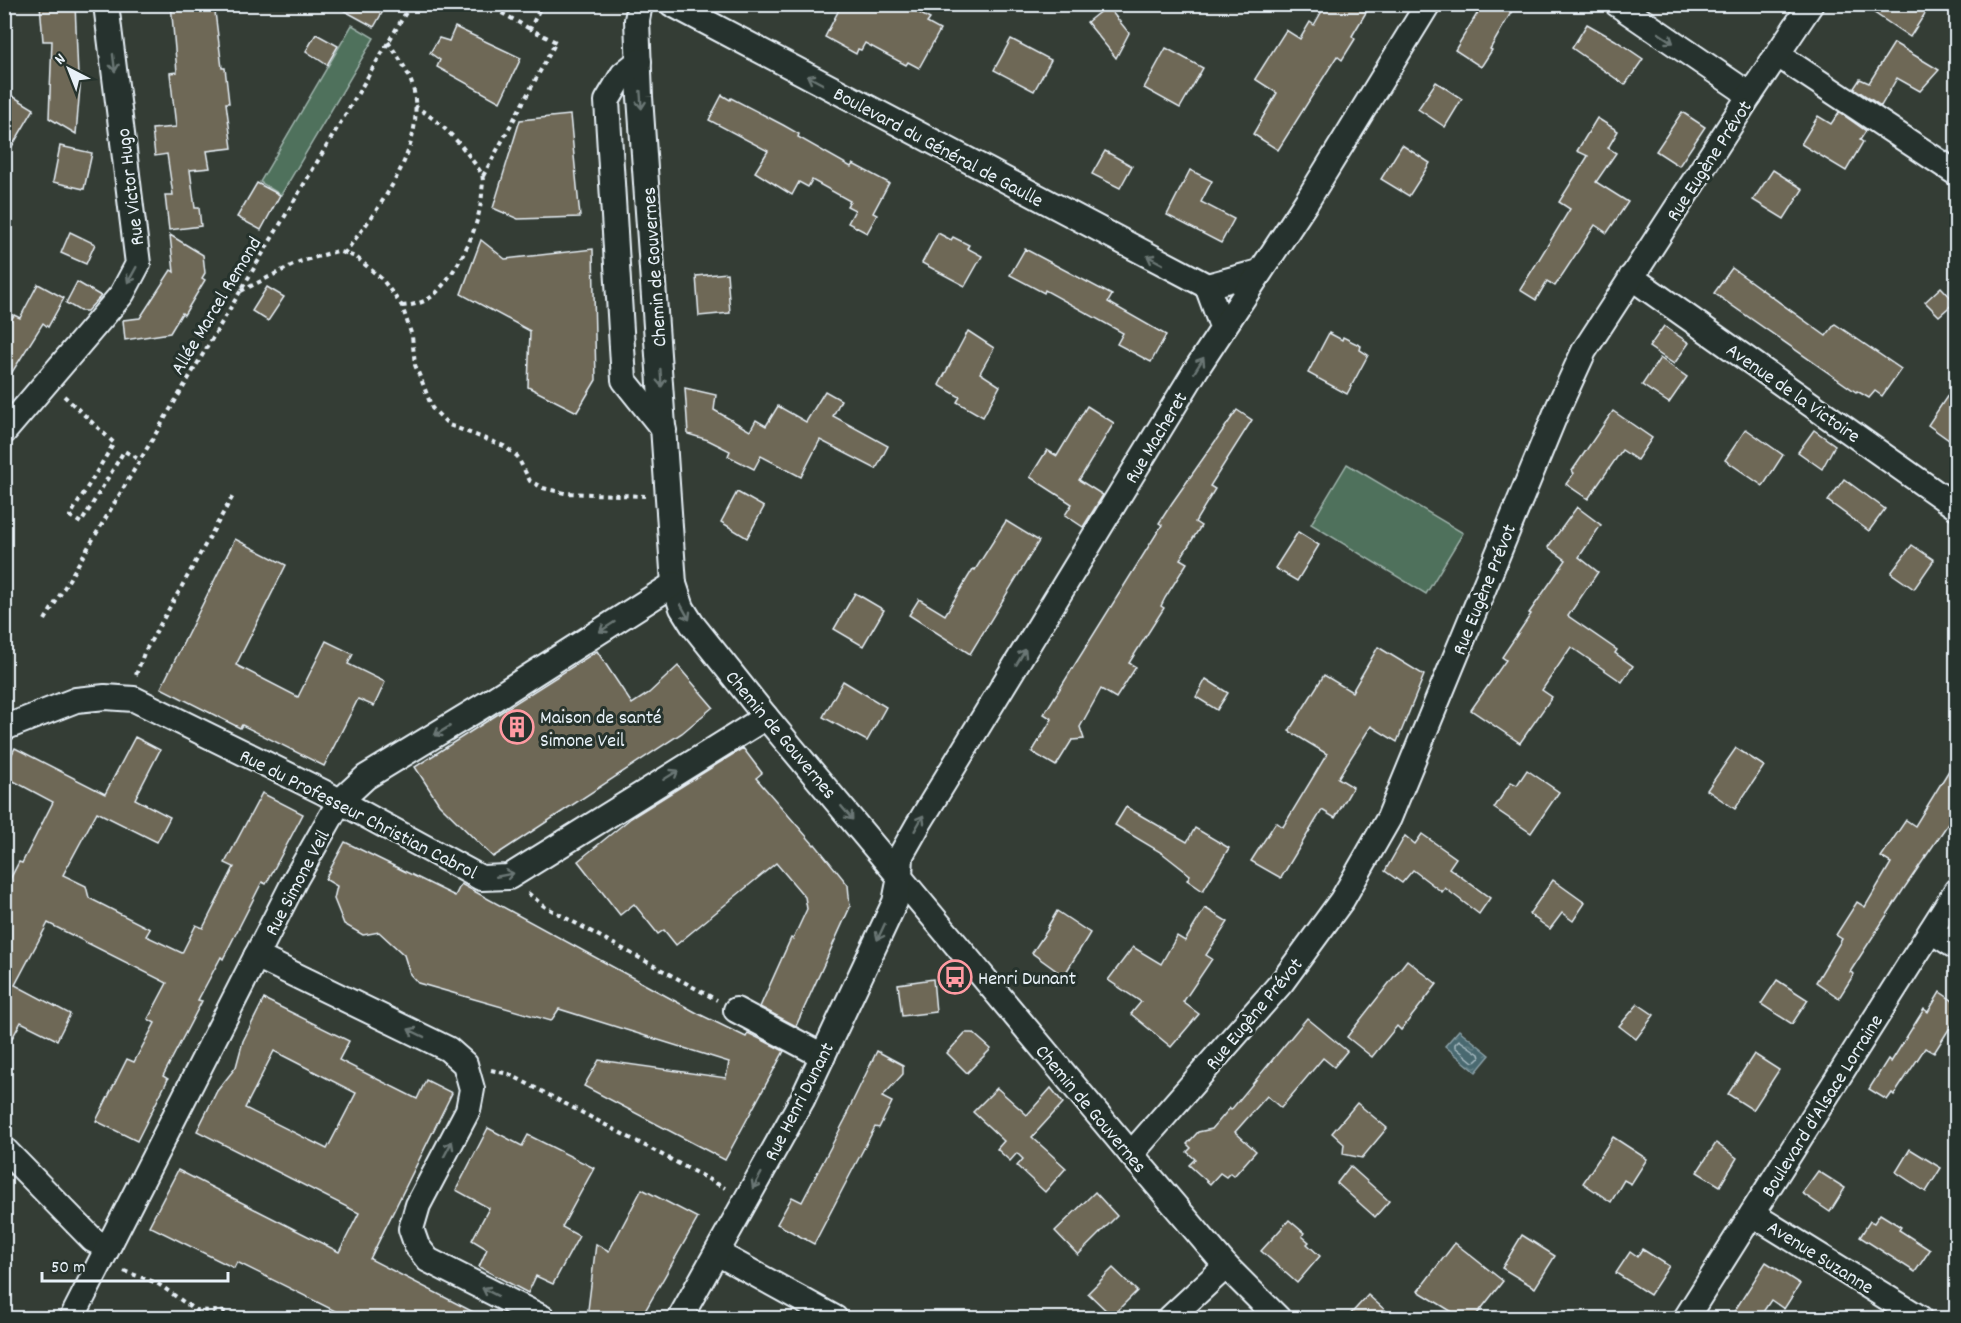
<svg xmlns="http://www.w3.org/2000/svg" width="1961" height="1323" viewBox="0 0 1961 1323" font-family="Dekko,sans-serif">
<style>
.garden{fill:#50715b;stroke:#9cb1aa;stroke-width:1.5}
.water{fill:url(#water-ripples);stroke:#899fa6;stroke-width:1.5}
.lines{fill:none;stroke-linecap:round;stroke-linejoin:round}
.shore{stroke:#a8bbc2;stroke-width:1.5}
.building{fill:#6e6756;stroke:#e8f1f8;stroke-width:1.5;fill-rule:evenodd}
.minor-casing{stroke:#e8f1f8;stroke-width:28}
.path{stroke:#e8f1f8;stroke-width:4;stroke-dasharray:4.5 4.5;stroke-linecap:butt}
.minor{stroke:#26332d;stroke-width:24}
.oneway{stroke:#6a7674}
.labels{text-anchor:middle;stroke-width:6;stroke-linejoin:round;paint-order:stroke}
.street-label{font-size:20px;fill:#e8f1f8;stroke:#26332d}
.poi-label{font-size:20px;fill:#e8f1f8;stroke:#26332d;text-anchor:start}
</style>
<defs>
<pattern id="water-ripples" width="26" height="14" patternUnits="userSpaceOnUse" patternTransform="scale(1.5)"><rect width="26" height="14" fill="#496970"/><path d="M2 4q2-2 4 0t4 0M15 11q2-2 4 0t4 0" fill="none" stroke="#637f85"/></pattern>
</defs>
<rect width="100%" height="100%" fill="#343d35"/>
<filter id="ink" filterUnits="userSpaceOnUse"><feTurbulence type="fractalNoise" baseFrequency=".0167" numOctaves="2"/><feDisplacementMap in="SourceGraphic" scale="12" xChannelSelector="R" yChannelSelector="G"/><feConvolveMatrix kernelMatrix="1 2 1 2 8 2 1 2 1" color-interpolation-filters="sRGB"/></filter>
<g filter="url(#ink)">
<g class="garden">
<polygon points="352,25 374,38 281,195 260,182"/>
<polygon points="1347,464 1463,533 1426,594 1311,524"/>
</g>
<polygon class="water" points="1459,1030 1490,1055 1476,1072 1445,1046"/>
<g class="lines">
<polygon class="shore" points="1459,1040 1479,1054 1480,1058 1477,1061 1473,1062 1455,1047 1455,1044"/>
</g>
<g class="building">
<polygon points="40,4 75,4 78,75 81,75 76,134 49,118 52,41 43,41"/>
<polygon points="171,4 214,4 222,68 225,68 229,103 226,103 232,148 207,151 210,168 190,170 195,208 199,208 201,226 169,230 165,195 173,195 167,154 155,156 152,129 176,127 170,73 177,72"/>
<polygon points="332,4 387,4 374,27"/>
<polygon points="842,4 903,4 930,19 927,23 940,30 919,68 908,62 906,65 865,43 861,50 858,49 856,54 825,37"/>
<polygon points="1326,4 1371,4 1352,36 1355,39 1342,60 1337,56 1278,150 1253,134 1277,93 1255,79 1286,30 1300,39 1310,22 1314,25"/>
<polygon points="1483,4 1516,4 1490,49 1492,50 1481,67 1455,50"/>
<polygon points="1861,4 1931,4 1910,37"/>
<polygon points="1107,6 1129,33 1116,58 1087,22"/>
<polygon points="1587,24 1615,40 1643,59 1625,85 1572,48"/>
<polygon points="455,27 521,58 500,102 437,67 440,60 430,53 439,38 449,41"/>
<polygon points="316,34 338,46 327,65 306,51"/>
<polygon points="1011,39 1051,60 1034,91 994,70"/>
<polygon points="1894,43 1939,70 1920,91 1897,78 1881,106 1854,88 1860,79 1869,83"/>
<polygon points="1166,48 1203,68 1180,108 1144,88"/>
<polygon points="1436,82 1462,99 1445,127 1418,109"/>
<polygon points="4,91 34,109 4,160"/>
<polygon points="722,95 730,100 731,98 783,125 799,134 798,137 851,167 853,164 889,183 873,213 877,215 867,233 848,223 855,210 847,206 850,201 812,180 808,187 799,182 792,195 755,172 768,151 709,120"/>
<polygon points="1682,112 1705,127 1679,166 1656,151"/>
<polygon points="1839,112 1866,131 1860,140 1863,142 1846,171 1801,144 1818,116 1831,124"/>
<polygon points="570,115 580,217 518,219 493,208 520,120"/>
<polygon points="1597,118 1618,131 1608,148 1616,153 1596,182 1628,202 1607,233 1595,225 1555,286 1547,281 1536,300 1520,290 1570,209 1559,202 1588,156 1577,151"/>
<polygon points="1402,145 1430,163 1409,196 1381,179"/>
<polygon points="60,146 92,153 84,189 53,182"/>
<polygon points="1105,151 1132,166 1120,188 1092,174"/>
<polygon points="1190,170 1212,181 1201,202 1234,219 1221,243 1167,215"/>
<polygon points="1773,170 1803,189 1784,219 1753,200"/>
<polygon points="257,183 280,195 261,230 237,217"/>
<polygon points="70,232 95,244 86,264 61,253"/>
<polygon points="938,233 951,240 953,237 969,245 967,248 982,256 965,286 922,263"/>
<polygon points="170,235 203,255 205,273 202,278 205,280 184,315 182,313 170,333 125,340 123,320 140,318 171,270 174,272"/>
<polygon points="481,240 505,259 593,249 596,380 577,412 528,387 530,331 461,294"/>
<polygon points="1025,249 1112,295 1108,302 1166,335 1151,362 1117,344 1123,333 1045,290 1044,293 1010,275"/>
<polygon points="1732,268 1826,336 1835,324 1901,369 1882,396 1875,391 1869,398 1857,391 1856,392 1714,293"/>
<polygon points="727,273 730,313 699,316 696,276"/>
<polygon points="77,282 101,296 87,311 80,311 66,303"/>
<polygon points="38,284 64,298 48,327 43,323 4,385 4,331 14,315 20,318"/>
<polygon points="267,287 284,297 268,321 252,311"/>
<polygon points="1941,287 1955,302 1939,316 1925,302"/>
<polygon points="1664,326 1689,343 1674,364 1649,347"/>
<polygon points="968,331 994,348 980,373 1000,386 983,417 957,402 960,397 939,385"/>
<polygon points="1329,333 1342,340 1343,337 1361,346 1360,350 1368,355 1347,394 1308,373"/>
<polygon points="1660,358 1687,377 1669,403 1642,385"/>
<polygon points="1956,383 1956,445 1928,425"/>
<polygon points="685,388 716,395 714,410 750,431 756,420 766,426 778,406 806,422 825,391 841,400 833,416 888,446 876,469 820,440 801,477 761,456 754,469 728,456 730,451 708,440 688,434"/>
<polygon points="1087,406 1114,423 1079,480 1103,495 1083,527 1065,515 1072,504 1030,477 1047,450 1057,456"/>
<polygon points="1237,410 1252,420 1210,486 1215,489 1195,522 1201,526 1180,559 1187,563 1165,598 1161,606 1164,608 1129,663 1136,667 1116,698 1101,689 1080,727 1084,739 1072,740 1056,766 1032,752 1052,719 1044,714 1162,525 1159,523 1172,503"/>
<polygon points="1613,411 1652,438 1637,460 1622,450 1588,499 1566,484 1574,473 1572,471"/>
<polygon points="1746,429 1783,455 1763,486 1725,460"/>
<polygon points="1814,430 1835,445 1822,469 1798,452"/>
<polygon points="1844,479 1885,509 1869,531 1828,501"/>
<polygon points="737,492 764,507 747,538 721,522"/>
<polygon points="1577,507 1601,525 1579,557 1598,572 1568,616 1617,650 1615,653 1633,666 1622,682 1571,647 1542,690 1552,697 1520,743 1471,710 1506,660 1502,657 1531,614 1529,613 1566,560 1548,547"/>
<polygon points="1006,521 1039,541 970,654 909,615 919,599 945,615 973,569 975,570"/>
<polygon points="1298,532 1319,545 1297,581 1275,568"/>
<polygon points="235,539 286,565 236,665 298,697 326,641 353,654 348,664 385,682 374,706 358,699 324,766 242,725 240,728 161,688"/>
<polygon points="1912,545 1934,560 1914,589 1891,573"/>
<polygon points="855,593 884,610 863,646 834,629"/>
<polygon points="1378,647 1424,675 1397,742 1371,726 1338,778 1353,787 1335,818 1322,810 1281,878 1251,861 1276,822 1283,827 1327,754 1289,731 1324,675 1352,692"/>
<polygon points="597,651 632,704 649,693 678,666 713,707 682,733 493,857 439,804 415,767"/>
<polygon points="1206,679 1228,693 1217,710 1196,697"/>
<polygon points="843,681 886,707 867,741 823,717"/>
<polygon points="135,737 160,750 135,799 170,817 157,842 97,812 63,875 86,886 89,898 150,929 146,936 182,953 196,925 203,928 234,867 225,863 262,793 303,814 266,884 262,882 223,959 221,957 198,1000 202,1001 163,1076 168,1079 137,1141 96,1121 127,1059 134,1062 155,1023 148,1019 167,983 48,923 15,985 70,1014 57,1040 21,1022 4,1053 4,891 19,862 22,863 53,802 4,776 4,769 15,748 105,794"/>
<polygon points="743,748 762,773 756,778 814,845 815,844 848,885 850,907 796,1026 760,1007 791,938 793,939 807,909 805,897 776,863 676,945 664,930 658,934 634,904 620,915 578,861 631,818"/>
<polygon points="1736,748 1764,766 1735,809 1707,790"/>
<polygon points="1956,759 1956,812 1903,890 1850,972 1854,974 1839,998 1816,982 1842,939 1836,935 1857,902 1865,907 1891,863 1881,857 1906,820 1915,826"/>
<polygon points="1527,770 1559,792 1531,833 1494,808 1511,782 1517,785"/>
<polygon points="1126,807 1187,842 1195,828 1229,848 1203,891 1187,880 1190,875 1162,853 1115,825"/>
<polygon points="1422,834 1456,858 1449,868 1490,898 1479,914 1445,888 1442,892 1413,870 1402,883 1385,871 1405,836 1415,844"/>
<polygon points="345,842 455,896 461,884 699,1014 746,1037 748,1033 784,1051 725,1160 584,1086 599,1060 726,1078 729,1062 559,1009 551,1021 418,983 410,974 404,955 379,932 363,935 344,924 334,899 337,886 325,879"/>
<polygon points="1553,880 1585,903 1573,921 1562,913 1550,929 1529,914"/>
<polygon points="1205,908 1228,922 1206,955 1212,959 1183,1002 1199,1014 1171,1047 1131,1014 1141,1002 1108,980 1133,947 1161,964 1177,936 1185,941"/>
<polygon points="1057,911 1090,933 1065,974 1061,974 1032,953 1048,929 1047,928"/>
<polygon points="1407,960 1437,984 1401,1030 1397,1026 1372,1057 1347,1037"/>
<polygon points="933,979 936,1012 902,1016 898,984"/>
<polygon points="1777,980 1808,1000 1792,1024 1761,1004"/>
<polygon points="1940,992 1956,1003 1956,1018 1934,1053 1925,1048 1894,1095 1892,1093 1887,1100 1869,1089 1888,1059 1891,1062 1924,1009 1928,1012"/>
<path d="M264,999L349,1041L339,1060L417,1099L426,1080L452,1093L370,1259L485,1318H349L237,1262L234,1268L149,1226L178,1170L339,1252L359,1213L197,1131L217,1091L236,1067L243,1041ZM274,1051L356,1093L327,1149L245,1108Z"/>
<polygon points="1638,1004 1654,1015 1636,1039 1619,1026"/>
<polygon points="1307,1018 1347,1051 1334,1067 1323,1058 1281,1108 1267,1096 1235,1132 1256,1151 1234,1176 1230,1173 1226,1177 1220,1173 1210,1184 1189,1165 1195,1159 1187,1152 1191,1148 1187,1144 1198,1132 1212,1129 1230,1108 1231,1110"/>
<polygon points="965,1033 973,1033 991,1049 967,1073 947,1053"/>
<polygon points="877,1051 903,1065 903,1074 882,1097 892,1102 879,1128 875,1127 814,1244 777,1224 792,1197 802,1202 848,1114 847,1113"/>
<polygon points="1754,1054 1779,1070 1753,1110 1728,1094"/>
<polygon points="997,1088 1027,1115 1051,1088 1063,1103 1032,1137 1066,1168 1045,1192 1017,1166 1023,1159 1017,1153 1010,1161 997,1149 1004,1141 973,1112"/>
<polygon points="1357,1103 1387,1128 1362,1158 1343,1154 1344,1144 1332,1133"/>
<polygon points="488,1128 522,1146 528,1135 594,1168 562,1227 579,1236 553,1284 536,1276 528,1293 479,1267 487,1249 472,1240 489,1208 456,1190"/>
<polygon points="1613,1137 1647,1159 1631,1184 1624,1180 1611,1202 1583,1183"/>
<polygon points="1716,1143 1737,1158 1720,1186 1697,1172"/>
<polygon points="1910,1149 1941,1168 1926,1192 1896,1172"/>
<polygon points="1350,1166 1389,1201 1375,1217 1337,1183"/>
<polygon points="1818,1171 1845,1188 1830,1212 1802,1193"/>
<polygon points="642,1189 698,1218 641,1318 587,1318 596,1244 609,1251"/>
<polygon points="1095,1192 1117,1216 1078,1255 1055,1231"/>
<polygon points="1880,1214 1901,1227 1899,1230 1930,1250 1915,1272 1860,1237 1870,1221 1874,1223"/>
<polygon points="1289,1220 1304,1233 1302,1236 1309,1242 1307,1244 1320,1256 1297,1283 1261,1251"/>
<polygon points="1522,1235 1555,1256 1535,1288 1502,1268"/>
<polygon points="1455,1243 1503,1281 1474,1318 1462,1318 1418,1291"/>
<polygon points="1642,1249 1669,1266 1650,1295 1616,1273 1630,1252 1637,1257"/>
<polygon points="1766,1262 1800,1284 1784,1309 1771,1300 1759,1318 1730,1318"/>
<polygon points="1113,1268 1137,1291 1112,1316 1088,1293"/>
<polygon points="1368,1295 1394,1318 1347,1318"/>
</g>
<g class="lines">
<g class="minor-casing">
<g id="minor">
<polyline points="640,4 637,20 640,97 674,584 682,608 692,624 766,717 1131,1154 1226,1266 1278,1318"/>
<polyline points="672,4 1207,286 1259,272"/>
<polyline points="1617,4 1750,95"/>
<polyline points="1778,55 1956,173"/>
<polyline points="639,61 623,74 607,101 624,380 664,430"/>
<polyline points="1631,277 1956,507"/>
<polyline points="1207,286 1222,327"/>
<polyline points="4,432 122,294 138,264 106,4"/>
<polyline points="4,728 76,700 105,697 134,699 323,792 481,878 509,877 766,717"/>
<polyline points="1931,931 1956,947"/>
<polyline points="256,956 448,1049 465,1064 472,1089 468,1110 418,1205 411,1229 417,1246 428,1260 543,1318"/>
<polyline points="736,1010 823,1056"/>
<polyline points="4,1149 93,1240 107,1247"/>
<polyline points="1131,1154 1282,982 1342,900 1389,818 1558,408 1584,351 1750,95 1811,4"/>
<polyline points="1752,1214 1920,1318"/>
<polyline points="717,1253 835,1318"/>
<polyline points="72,1318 296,878 340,801 366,777 486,704 674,584"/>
<polyline points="680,1318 802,1100 895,902 900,877 901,855 918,825 1197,368 1307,201 1428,4"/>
<polyline points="1170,1318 1226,1266"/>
<polyline points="1686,1318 1956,891"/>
</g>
</g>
<g class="path">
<polyline points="486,4 530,29"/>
<polyline points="483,176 556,42 530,29 542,4"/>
<path d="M344,254C376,211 421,157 415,100C414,79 400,59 388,42"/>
<polyline points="241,291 299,262 337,251 356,257 382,279 402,306 412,336 415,365 423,384 432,408 449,425 504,446 517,456 530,481 543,488 565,493 645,496"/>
<path d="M402,306C415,305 427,302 436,293C460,267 479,229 482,194C482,188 484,180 482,175C480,170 475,164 472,160C456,137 438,121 415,106"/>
<polyline points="64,396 114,443 70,516 81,523 124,451 140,460"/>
<polyline points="45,620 411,4"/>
<polyline points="136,675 144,653 234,494"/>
<polyline points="528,893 544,906 717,1000"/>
<polyline points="491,1070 509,1074 725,1188"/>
<polyline points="124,1271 157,1283 195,1310 227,1312 237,1318"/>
</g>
<use href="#minor" class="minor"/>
</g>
<defs><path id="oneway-shaft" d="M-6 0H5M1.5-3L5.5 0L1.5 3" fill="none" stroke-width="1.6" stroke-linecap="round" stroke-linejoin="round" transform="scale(1.5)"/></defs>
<g class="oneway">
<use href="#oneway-shaft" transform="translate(1666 38) rotate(34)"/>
<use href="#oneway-shaft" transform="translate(114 63) rotate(83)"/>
<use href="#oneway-shaft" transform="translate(815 80) rotate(-152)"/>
<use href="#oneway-shaft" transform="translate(641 100) rotate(86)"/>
<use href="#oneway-shaft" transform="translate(1155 260) rotate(-152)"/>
<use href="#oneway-shaft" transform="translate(132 275) rotate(119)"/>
<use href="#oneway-shaft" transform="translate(1199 365) rotate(-58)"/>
<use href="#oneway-shaft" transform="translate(661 378) rotate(86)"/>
<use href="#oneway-shaft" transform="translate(685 612) rotate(61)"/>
<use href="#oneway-shaft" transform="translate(607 627) rotate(147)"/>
<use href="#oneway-shaft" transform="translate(1021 657) rotate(-59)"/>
<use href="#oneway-shaft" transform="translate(442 731) rotate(149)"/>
<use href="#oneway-shaft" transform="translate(671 775) rotate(-32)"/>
<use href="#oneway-shaft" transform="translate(847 813) rotate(50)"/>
<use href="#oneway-shaft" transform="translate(919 823) rotate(-60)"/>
<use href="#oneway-shaft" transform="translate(505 875) rotate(-11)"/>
<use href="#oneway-shaft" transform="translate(881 932) rotate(115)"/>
<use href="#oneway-shaft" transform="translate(416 1033) rotate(-154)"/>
<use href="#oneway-shaft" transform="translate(448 1149) rotate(-62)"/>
<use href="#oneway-shaft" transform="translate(757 1181) rotate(119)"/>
<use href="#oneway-shaft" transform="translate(490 1292) rotate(-153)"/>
</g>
</g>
<defs>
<g id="building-ring" transform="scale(1.725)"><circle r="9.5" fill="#26332d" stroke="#ff9aa2" stroke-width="1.5"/><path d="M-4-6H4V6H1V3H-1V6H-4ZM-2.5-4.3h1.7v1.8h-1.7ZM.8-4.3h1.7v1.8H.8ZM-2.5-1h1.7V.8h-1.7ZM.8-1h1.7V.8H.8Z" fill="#ff9aa2"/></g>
<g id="bus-ring" transform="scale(1.725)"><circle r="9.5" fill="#26332d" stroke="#ff9aa2" stroke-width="1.5"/><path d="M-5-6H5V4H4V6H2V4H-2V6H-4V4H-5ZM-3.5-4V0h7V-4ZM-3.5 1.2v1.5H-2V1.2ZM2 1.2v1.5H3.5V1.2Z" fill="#ff9aa2"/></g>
</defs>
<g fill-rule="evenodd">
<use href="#building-ring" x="517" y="727"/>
<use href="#bus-ring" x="955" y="977"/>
</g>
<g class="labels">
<g class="street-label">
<text transform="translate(939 146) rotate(28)" y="7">Boulevard du Général de Gaulle</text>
<text transform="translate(1708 160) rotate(-57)" y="7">Rue Eugène Prévot</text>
<text transform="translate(129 187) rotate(-97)" y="7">Rue Victor Hugo</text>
<text transform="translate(653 267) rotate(-94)" y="7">Chemin de Gouvernes</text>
<text transform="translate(215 305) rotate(-59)" y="7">Allée Marcel Remond</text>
<text transform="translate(1794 392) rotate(35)" y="7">Avenue de la Victoire</text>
<text transform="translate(1155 437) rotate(-59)" y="7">Rue Macheret</text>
<text transform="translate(1483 589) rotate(-68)" y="7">Rue Eugène Prévot</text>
<text transform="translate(782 734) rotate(50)" y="7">Chemin de Gouvernes</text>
<text transform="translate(359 813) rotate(27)" y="7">Rue du Professeur Christian Cabrol</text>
<text transform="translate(296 882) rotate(-62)" y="7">Rue Simone Veil</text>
<text transform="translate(1253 1013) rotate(-50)" y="7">Rue Eugène Prévot</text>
<text transform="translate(798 1101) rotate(-63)" y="7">Rue Henri Dunant</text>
<text transform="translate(1821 1105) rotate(-58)" y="7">Boulevard d'Alsace Lorraine</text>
<text transform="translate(1092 1108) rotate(50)" y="7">Chemin de Gouvernes</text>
<text transform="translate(1821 1256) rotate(32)" y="7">Avenue Suzanne</text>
</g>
<g class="poi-label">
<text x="540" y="723">Maison de santé<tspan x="540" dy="23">Simone Veil</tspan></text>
<text x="978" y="984">Henri Dunant</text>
</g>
</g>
<rect width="1961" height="1323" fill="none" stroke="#26332d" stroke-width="24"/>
<rect x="12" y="12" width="1937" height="1299" fill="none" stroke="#e8f1f8" stroke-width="2" filter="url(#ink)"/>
<g transform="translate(69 69) rotate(318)" stroke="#26332d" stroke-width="4.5" paint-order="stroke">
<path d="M0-4.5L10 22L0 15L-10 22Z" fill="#e8f1f8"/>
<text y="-9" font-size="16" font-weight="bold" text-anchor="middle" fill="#e8f1f8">N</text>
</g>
<path d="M42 1272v9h186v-9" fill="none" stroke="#e8f1f8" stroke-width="3"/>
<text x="51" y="1272" font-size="18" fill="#e8f1f8" stroke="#26332d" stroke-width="4.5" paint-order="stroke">50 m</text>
</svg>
